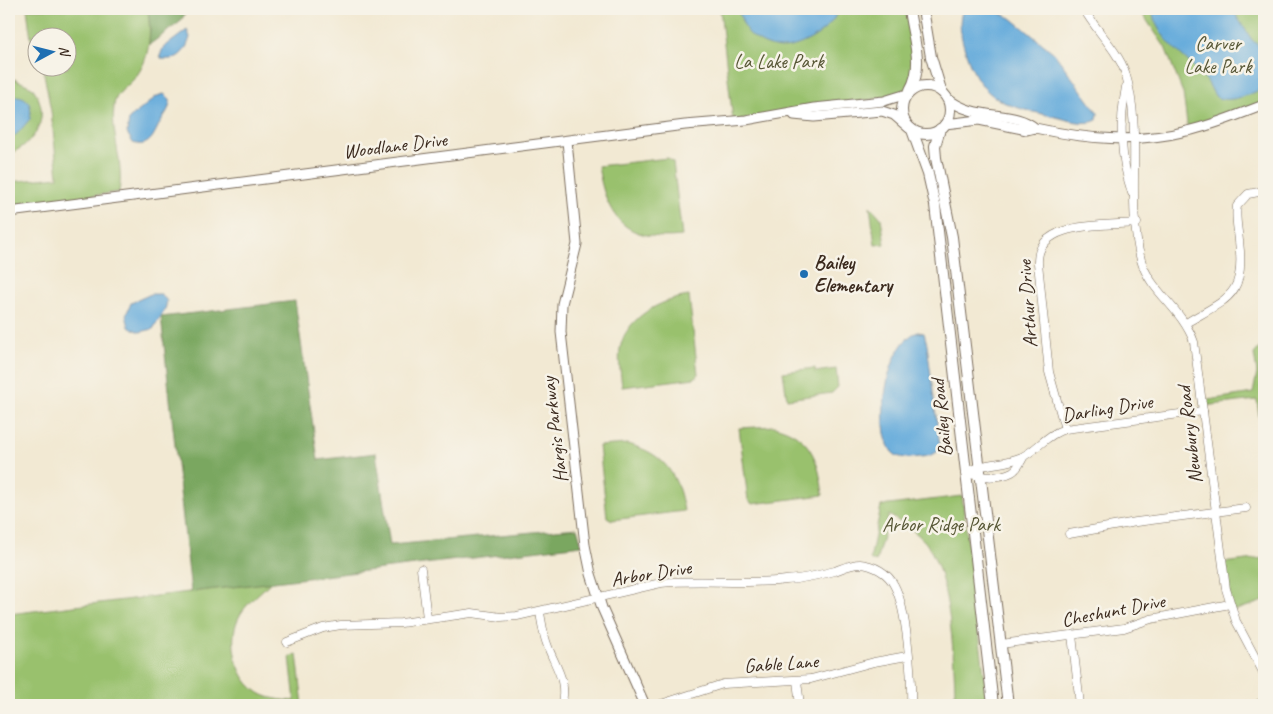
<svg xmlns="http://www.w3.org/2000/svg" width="1273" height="714" viewBox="0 0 1273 714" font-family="Caveat,sans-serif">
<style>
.green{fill:#99c16d;stroke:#6a7646}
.forest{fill:#7aa760;stroke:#5a683f}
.water{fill:#65abdb;stroke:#506a7c}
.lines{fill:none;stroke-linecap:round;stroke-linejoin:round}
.minor-casing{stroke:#7b6d5d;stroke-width:9}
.tertiary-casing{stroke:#7b6d5d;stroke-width:11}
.secondary-casing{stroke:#7b6d5d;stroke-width:12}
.minor{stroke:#fff;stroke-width:8}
.tertiary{stroke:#fff;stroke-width:9}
.secondary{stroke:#fff;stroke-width:10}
.poi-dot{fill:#1f6fb2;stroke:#f7f3e8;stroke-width:2}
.labels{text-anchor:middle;stroke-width:5;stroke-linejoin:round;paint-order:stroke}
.park-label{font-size:20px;fill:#575736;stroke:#f7f3e8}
.street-label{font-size:20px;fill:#3b2a1e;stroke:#f7f3e8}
.poi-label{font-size:20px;font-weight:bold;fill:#3b2a1e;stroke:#f7f3e8;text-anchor:start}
</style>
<rect width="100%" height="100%" fill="#f7f3e8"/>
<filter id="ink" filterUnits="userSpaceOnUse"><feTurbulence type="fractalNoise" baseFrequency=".02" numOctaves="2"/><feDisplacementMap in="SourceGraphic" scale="10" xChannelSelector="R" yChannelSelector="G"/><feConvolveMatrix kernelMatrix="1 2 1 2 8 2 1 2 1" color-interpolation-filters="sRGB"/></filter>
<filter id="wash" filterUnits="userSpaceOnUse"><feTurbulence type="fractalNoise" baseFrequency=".0096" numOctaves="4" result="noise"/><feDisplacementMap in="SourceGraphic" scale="20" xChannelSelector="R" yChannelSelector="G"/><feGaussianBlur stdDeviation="1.12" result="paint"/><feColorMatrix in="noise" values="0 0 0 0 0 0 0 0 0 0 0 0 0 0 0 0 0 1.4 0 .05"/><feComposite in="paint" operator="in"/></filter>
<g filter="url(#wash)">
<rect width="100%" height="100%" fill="#f2e9d3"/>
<g class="green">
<path d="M27,9H148C151,33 151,59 134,79C126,88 115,93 114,106C110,134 125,164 119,192L9,206V182L58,177L51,111L43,68H68V38H38L37,61H34Z"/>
<polygon points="720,9 909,9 917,60 907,94 733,121"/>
<polygon points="1139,9 1264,9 1264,105 1188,131 1183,93 1165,47"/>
<path d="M12,78L32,87C52,114 38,142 9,154V79Z"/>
<path d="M668,158L673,162L682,236C625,242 607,219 598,166Z"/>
<polygon points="870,206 881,218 885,244 875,245"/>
<path d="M689,296L698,374L695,378L622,387C621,375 618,361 620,349C626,317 660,300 689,296Z"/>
<polygon points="1264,343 1264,456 1257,400 1202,406 1202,401 1253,393 1257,373 1254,354"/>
<polygon points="815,368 815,372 836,369 838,387 832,393 787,399 783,372"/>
<path d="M774,426C811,435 819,461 823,495L752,504L748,500L739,428Z"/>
<path d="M627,444C665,453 678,475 684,511L612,520L607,517L599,446Z"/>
<path d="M962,496L988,705H955C955,664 951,576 926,543C916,531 902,523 889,515L876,562L870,560L881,506Z"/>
<polygon points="1264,558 1264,601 1233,611 1222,563"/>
<path d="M271,582C260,593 244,605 238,619C228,641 236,675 255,690C265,699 282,700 295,701L290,657L297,654L303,705H9V614Z"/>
</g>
<g class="forest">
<polygon points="148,9 188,9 180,22 149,45 150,28"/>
<polygon points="295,301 318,460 376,453 390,545 577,528 582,545 191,592 161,317"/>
</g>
<g class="water">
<path d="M737,9H838C834,29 800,49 780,48C770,47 759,42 752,36C743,29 742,18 737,9Z"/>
<path d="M968,9H991L1011,18L1054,53L1098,113L1097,120C1086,126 1068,120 1056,117C1007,106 981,103 965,50C961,37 958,24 962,12Z"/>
<path d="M1152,9H1232L1252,40L1264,50V88C1251,94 1230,104 1216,97C1212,92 1210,85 1206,80C1189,58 1155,39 1152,9Z"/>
<path d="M187,30L190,37C186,52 178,61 162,59L160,56L163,48Z"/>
<path d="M164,94L170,99C171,108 165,114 161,121C154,133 151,149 133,143L127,133L129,119L157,96Z"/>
<path d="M17,96C30,97 32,108 30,119L18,133L9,140V99Z"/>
<polygon points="151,294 161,294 167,301 165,310 153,329 140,332 129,327 126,315 131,303"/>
<path d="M918,332L924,333L927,344L940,447C937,455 929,456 921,457C911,458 899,460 892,452C874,429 886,341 918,332Z"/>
</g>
</g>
<g filter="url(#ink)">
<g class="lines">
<g class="minor-casing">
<g id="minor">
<path d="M1084,9C1095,30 1117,49 1125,72C1144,133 1125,199 1141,260C1150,292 1182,308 1194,342L1226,589L1236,621L1264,674"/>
<path d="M1126,87C1119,124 1120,157 1132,193"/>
<path d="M1186,323C1228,298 1246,296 1239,241C1238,229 1235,217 1237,206L1248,194L1264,191"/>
<path d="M1065,429L1049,372L1038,263C1036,220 1106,226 1137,223"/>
<path d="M965,473C986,461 1001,466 1022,457C1037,450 1047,434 1065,429L1203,411"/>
<path d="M965,473C979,477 999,479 1012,472C1018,469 1021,461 1024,456"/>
<polyline points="1069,534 1136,522 1246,508"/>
<polyline points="421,569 427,618"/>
<path d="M540,613C542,623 543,634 547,644C554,665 569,682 561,705"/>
<polyline points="1072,635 1080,705"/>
<path d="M287,642L323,628L341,625L401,623L472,613L501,617L517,616L661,583C703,579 744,585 786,580C802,579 819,575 835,571C843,568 851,564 860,564C874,565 888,573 894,585C907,608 912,678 911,705"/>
<polyline points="1001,644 1124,628 1151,619 1230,604"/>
<polyline points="797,681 800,705"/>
<polyline points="658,705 723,684 811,679 874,662 907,656"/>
<polyline points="1256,705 1264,701"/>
</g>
</g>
<g class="tertiary-casing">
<g id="tertiary">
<path d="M947,98C975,122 1014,109 1035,128C1085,139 1136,144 1187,131C1214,125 1239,114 1264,105"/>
<polyline points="794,115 814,117 882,111 894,115 909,128"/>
<polyline points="945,124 979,120 1027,130 1035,128"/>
<polyline points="567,141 577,244 562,304 561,332 585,545 591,574 602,608 645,705"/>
<polyline points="9,212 685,125 746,120 814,108 884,101 907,94"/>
</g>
</g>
<g class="secondary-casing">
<g id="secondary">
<path d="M909,9C912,36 925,65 910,90"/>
<polyline points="923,9 931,57 941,90"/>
<circle cx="926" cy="110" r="24"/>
<polyline points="940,129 935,146 936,158 952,237 1008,705"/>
<polyline points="912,130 928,174 935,205 993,705"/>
</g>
</g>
<use href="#minor" class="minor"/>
<use href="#tertiary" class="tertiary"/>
<use href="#secondary" class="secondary"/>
</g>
</g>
<circle class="poi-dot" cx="804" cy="274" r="5"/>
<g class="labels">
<g class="park-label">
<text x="1218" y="50">Carver<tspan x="1218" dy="23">Lake Park</tspan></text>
<text x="779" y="68">La Lake Park</text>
<text x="941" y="531">Arbor Ridge Park</text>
</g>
<g class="street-label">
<text transform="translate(395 145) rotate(-7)" y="7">Woodlane Drive</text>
<text transform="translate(1027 304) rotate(-94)" y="7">Arthur Drive</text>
<text transform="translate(1107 408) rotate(-9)" y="7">Darling Drive</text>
<text transform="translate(941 418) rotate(-96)" y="7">Bailey Road</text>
<text transform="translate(554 430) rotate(-97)" y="7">Hargis Parkway</text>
<text transform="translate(1189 435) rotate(-97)" y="7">Newbury Road</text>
<text transform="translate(651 573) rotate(-9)" y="7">Arbor Drive</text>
<text transform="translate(1113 610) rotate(-11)" y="7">Cheshunt Drive</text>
<text transform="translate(781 663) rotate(-4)" y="7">Gable Lane</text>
</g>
<g class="poi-label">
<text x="814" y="269">Bailey<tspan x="814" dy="23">Elementary</tspan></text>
</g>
</g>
<rect width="1273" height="714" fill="none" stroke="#f7f3e8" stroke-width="30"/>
<g transform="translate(52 52) rotate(83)"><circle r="24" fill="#f7f3e8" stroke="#aca397"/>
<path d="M0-4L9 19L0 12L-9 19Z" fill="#1f6fb2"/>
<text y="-8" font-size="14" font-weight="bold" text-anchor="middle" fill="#3b2a1e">N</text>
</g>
</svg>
